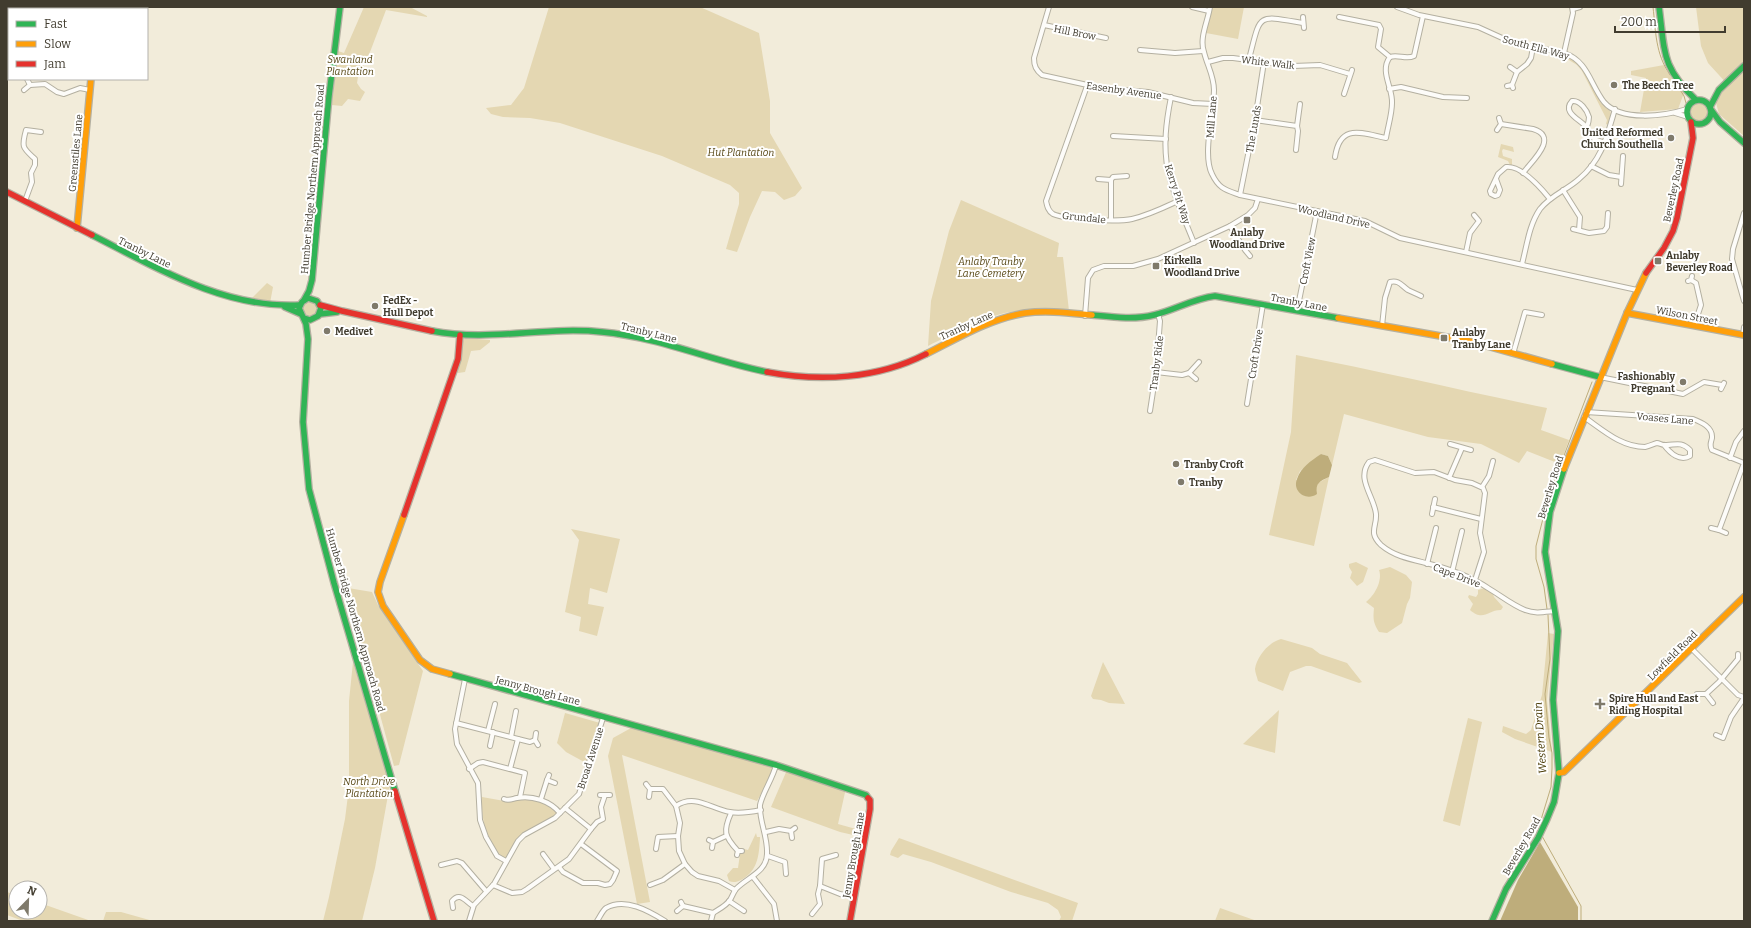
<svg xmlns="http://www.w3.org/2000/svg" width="1751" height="928" viewBox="0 0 1751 928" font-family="Bitter,serif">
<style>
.green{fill:#e4d7b2}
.water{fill:#bead7b}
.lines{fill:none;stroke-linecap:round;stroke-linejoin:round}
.stream{stroke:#bead7b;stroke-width:1}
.street-casing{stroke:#b4b0a1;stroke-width:6}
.fast-casing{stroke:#b4b0a1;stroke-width:8}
.slow-casing{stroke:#b4b0a1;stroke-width:8}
.jam-casing{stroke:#b4b0a1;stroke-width:8}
.street{stroke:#fdfcf9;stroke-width:4}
.fast{stroke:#30b455;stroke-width:5.5}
.slow{stroke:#ff9f0a;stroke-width:5.5}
.jam{stroke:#e5322d;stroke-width:5.5}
.poi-dot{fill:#7f7a6b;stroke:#fff;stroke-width:1.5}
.labels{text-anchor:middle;stroke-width:4;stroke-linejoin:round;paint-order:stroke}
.street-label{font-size:10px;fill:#413c2f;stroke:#fff}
.park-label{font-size:10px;font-style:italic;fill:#584816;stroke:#fff}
.poi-label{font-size:10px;font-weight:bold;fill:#413c2f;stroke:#fff;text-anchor:start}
.water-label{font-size:11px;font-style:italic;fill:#463700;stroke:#fff}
</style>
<rect width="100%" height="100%" fill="#f2ecda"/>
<g class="green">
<polygon points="364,7 410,7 427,16 427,17 386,10 370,52 358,77 357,83 361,89 365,92 360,101 348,99 342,106 332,105 338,51 344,53"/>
<polygon points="549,7 700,7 759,33 770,101 770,133 802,188 795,196 784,200 775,192 762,191 750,217 737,252 726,249 739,204 739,193 730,185 662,156 560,123 530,118 503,117 491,114 486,108 511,105 524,88"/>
<polygon points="1213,7 1244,7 1238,39 1206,33"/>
<polygon points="1696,7 1744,7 1744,136 1719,114 1715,99 1729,86 1708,63 1701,46"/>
<polygon points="1566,55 1581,63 1609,108 1611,114 1608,125 1606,124 1607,120 1582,71 1577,65 1564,57"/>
<polygon points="1664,65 1666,70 1684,93 1678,109 1640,112 1646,78 1631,75 1631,71"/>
<circle cx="1699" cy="112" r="10"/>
<polygon points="1501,144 1513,147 1514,152 1503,149 1502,151 1503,156 1512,159 1512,165 1510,165 1508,161 1498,157"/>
<path d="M961,200L1059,243L1057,257H1063L1069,311C1051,310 1034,309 1016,311C986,315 956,332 928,346L931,301L949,231Z"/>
<polygon points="267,283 273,287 270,303 251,299"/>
<path d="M309,302C316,304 317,306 317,313L308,318L302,311L305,303Z"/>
<polygon points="465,338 490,340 490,342 480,350 471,351 465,372 458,373 456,371 463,341"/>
<path d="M1296,355C1380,371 1463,391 1547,408L1541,430L1569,440L1560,464L1527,451L1519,463L1481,444L1428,437L1344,414L1332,465L1328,456L1321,454L1300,471L1296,480L1316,487L1318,483L1329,477L1314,546L1269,535L1291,432Z"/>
<polygon points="571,529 620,539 607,593 590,588 588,604 604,607 597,636 579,631 581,617 565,612 579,540"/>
<polygon points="1356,562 1368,568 1363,582 1357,586 1350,578 1352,572 1349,567 1349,564"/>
<path d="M1390,567L1406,575L1412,582L1410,598L1407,604L1402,623L1387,633L1379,632C1373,623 1373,618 1374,608L1366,602C1374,596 1383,581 1379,570Z"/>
<polygon points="342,587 372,592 378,605 423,671 399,765 394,766 358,634 354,633"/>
<path d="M1485,588L1493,594L1494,597L1503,607L1501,610C1487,610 1484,622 1470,610L1473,604L1468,597L1469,595L1476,597L1478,594V590Z"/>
<polygon points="1548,633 1554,634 1547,700 1552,752 1515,739 1502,732 1503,726 1526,734 1531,730 1542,695"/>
<path d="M1281,639L1312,648L1320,654L1347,663L1362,682L1359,683L1311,666H1306L1290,672L1283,691L1258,681C1257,677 1255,672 1255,669C1257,656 1269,642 1281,639Z"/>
<polygon points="353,662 390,784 375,868 362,921 323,921 329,897 345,819 349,787 349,701"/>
<polygon points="1103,662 1125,704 1109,703 1101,700 1093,699 1091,696"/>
<polygon points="1279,710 1275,753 1243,744"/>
<polygon points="565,713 600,723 586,763 566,752 557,743"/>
<polygon points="1468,718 1482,722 1460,826 1443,821"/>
<polygon points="631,728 772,767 773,773 757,801 622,755 650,902 637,904 608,756 613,738"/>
<polygon points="787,770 846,788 838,824 863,831 862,837 840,832 771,807"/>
<path d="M482,797L510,802L521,798L532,800L542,802L556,810L558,814L522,834L506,858H504C486,844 481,819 482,797Z"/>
<path d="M756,833L757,837H760V838C759,855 758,871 741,880C737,882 733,883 729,881L727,875L733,868H738L740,854L744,853V849L748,850Z"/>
<polygon points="899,838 1078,903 1072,921 1059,921 1061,917 1058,910 1048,903 1011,892 931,862 903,854 898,858 890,855 891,851"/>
<polygon points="7,892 16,895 16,912 40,912 40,903 91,921 23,921 7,915"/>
<polygon points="1220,908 1257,921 1215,921"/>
<polygon points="106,912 121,912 153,921 103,921"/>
</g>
<g class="water">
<path d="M1321,454L1328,456L1332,465L1329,477C1320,481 1315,483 1317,494C1306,502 1292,491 1297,479C1301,467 1311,461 1321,454Z"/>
<polygon points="1540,842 1578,907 1578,921 1500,921 1518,880"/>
</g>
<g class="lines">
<g class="stream">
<path d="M1653,7C1656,32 1655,53 1670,75"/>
<polyline points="1675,82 1684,96 1686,103"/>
<polyline points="1547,609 1544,587 1536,559 1536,546 1549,495 1592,382"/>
<polyline points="1540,829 1540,823 1551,787 1552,768 1552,753 1549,738 1545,694 1550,659 1548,615"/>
<polyline points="1542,836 1581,906 1581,921"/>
</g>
<g class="street-casing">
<g id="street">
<path d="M1049,7L1034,58C1034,66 1036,70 1042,75L1101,88L1148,92L1193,103L1213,104"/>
<polyline points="1192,7 1209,11"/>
<path d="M1210,7C1208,21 1199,38 1204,52C1207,65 1214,76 1214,90C1214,112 1202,155 1212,174C1219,189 1226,190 1240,195L1365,221L1400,238L1637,290"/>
<path d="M1397,7L1419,15L1478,27L1511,42L1564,53C1588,61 1590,84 1604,102C1621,122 1665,116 1687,109"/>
<polyline points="1573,9 1580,7"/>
<polyline points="1303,17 1304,28"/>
<polyline points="1339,17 1379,25 1381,29 1378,47 1390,57"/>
<polyline points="1044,25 1106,38"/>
<polyline points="1140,50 1175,53 1203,51"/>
<polyline points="1564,53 1573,13 1572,7"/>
<path d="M1390,57C1398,54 1406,60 1414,56L1423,16"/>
<path d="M1249,59C1261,13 1256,15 1303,23"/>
<polyline points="1208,62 1223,58 1233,58 1293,66 1320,65 1350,74"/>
<polyline points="1510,67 1517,72"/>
<polyline points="27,79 30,85 45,84 57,92 64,94 80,88 90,90"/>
<polyline points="1512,85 1517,72 1527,64 1531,58 1533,47"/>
<path d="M1087,86L1046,201C1047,206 1048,211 1053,214C1066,220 1119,222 1132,219C1149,215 1163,208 1178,201"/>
<polyline points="1507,86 1512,85 1513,88"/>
<polyline points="1389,89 1401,87 1443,97 1467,98"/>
<polyline points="24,90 30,85"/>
<polyline points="1344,94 1352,70"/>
<path d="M1171,97C1166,122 1163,146 1168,171C1173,195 1185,220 1194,243"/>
<polyline points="1675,113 1688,117"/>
<polyline points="1255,120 1297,126 1298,131 1296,150"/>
<path d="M1501,124L1533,129C1560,137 1531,162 1523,173"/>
<polyline points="1297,126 1300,104"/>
<path d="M1587,127C1588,124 1589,120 1589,117C1587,110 1580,100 1572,101C1561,113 1582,120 1587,128C1589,129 1588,132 1589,134C1591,139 1600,141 1605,143"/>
<polyline points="1497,130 1501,124 1499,118"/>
<polyline points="1113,136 1166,139"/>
<path d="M1335,157C1340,123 1361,133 1386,138C1388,126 1392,114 1392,103C1393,88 1379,71 1390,57"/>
<polyline points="1591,166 1609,175 1621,177"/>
<polyline points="1098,179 1111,180 1111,220"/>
<path d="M1496,179L1500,190L1498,195L1495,196L1491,194L1490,191L1498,174L1506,167C1521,165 1541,188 1550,199"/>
<polyline points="1111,180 1113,177 1127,176"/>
<polyline points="1621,184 1623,156"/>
<polyline points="1563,190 1580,217 1579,230"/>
<polyline points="1240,195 1255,120 1264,62"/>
<path d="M25,201L32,182L31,173L35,165V159C23,148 21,148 26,130L41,132"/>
<polyline points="1744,213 1733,249 1732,259 1744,301"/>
<polyline points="1230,226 1245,250 1250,256"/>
<polyline points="1573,229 1589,233 1604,231 1607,227 1608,213"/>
<polyline points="1466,252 1470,233 1479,221 1474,215"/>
<path d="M1522,264C1527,245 1529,225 1540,209C1551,195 1567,190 1579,179C1602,160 1607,136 1615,109"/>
<polyline points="1691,280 1696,283 1701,305 1694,326"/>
<polyline points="1688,281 1691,280 1692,276"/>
<polyline points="1297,311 1317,211"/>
<polyline points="1085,316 1088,278 1093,270 1104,266 1133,266 1158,259 1230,226 1248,215 1255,208 1258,199"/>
<path d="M1382,326L1385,298L1390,282C1399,280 1401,285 1408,290C1412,292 1417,294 1421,296"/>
<polyline points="1743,335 1744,327"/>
<polyline points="1513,354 1525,312 1542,315"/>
<polyline points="1156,372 1182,375 1189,373 1196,379"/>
<polyline points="1189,373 1199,362"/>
<polyline points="1600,377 1683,394 1704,382 1722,385"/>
<polyline points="1721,389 1724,383"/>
<polyline points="1247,404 1263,304"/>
<polyline points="1150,411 1156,372 1160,321 1158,314"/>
<path d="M1586,412L1693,419C1701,422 1713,427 1712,438C1711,443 1709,445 1712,450L1744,463L1719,530L1726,533"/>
<path d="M1584,417C1603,430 1621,447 1645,447C1650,446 1653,444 1657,443C1659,443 1662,445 1664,445C1674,446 1680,440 1690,450V456C1680,462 1670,453 1664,445"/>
<polyline points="1450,444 1471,450"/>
<polyline points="1730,458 1736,442 1744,431"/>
<polyline points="1449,478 1462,448"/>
<polyline points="1482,487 1489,476 1493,461"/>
<polyline points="1433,507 1481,519"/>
<polyline points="1432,514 1435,499"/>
<polyline points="1711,528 1719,530"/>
<polyline points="1427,564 1436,528"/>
<polyline points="1452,572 1462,531"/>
<path d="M1475,580L1484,552L1480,533L1485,493L1483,488L1472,483L1455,480L1434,472L1415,473L1375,460L1369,462C1356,479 1374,496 1376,514C1377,527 1368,532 1381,545C1394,556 1409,559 1426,563C1446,568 1470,576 1488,588C1500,595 1512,605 1525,610C1535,614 1544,612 1555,611"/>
<polyline points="1691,648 1738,695 1744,697"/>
<polyline points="465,679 455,729 457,744 478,783 480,820 486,837 497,856 506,861"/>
<polyline points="1697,694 1706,694 1713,703"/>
<polyline points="1706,694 1719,682 1738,659 1738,654"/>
<polyline points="456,723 518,739"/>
<polyline points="488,731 495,704"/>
<polyline points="536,733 535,740 538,745"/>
<polyline points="1716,735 1723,738 1731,717 1744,698"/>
<polyline points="511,737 516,711"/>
<polyline points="490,746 493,732"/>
<polyline points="469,769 478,763 483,762 525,773 520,797"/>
<polyline points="510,769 518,739 530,742 535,740"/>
<polyline points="549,775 547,780 555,783"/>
<polyline points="646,784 650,789 649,797"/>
<polyline points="650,789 663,789 676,806"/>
<polyline points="600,795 610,795"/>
<path d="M504,799C509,801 512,799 517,798C532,795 550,801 560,813"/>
<polyline points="541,799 547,780"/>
<path d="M731,813C723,831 724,836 738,851"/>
<polyline points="591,829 597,822 603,819 601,807 605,795"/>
<polyline points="766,832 779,829 791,831"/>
<polyline points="792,838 791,831 795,828"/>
<polyline points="709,840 713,842 712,848"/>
<polyline points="713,842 726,836"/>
<polyline points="656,849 658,837 678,836"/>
<polyline points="543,854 554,869"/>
<polyline points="737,855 738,851 742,851"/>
<polyline points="768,856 785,862 786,874"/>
<polyline points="441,865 457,861 462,863 486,891"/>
<polyline points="559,867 563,872 583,883 598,883 605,885 610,884 613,880 617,871 581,844"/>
<polyline points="753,877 774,904 777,921"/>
<polyline points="493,885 512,893 522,892 527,889 569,859 591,829 565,808"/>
<polyline points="650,885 663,880 685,864"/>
<polyline points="820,886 822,859 836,855"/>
<path d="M735,890L719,881L698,876L692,872L685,864L679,851L678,836L680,823L676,806C695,793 711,809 730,812C740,814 751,812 761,810"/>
<polyline points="729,901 744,911"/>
<path d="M683,906L713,913C719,909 726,906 730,900C732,897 733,893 736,889C746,878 767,872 767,854C768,837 759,821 760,805C762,794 773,778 776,765"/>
<path d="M453,908L452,901C460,891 466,902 473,906"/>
<polyline points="677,911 683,906 681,902"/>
<polyline points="812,914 820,904 818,894 820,886 840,894 854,897"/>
<polyline points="469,921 474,905 494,884 518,841 524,835 555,818 579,794 603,718"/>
<path d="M597,921C600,917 602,911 606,908C625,897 649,911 665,921"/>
<polyline points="711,921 713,913"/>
</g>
</g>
<g class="fast-casing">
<g id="fast">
<path d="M1659,7C1665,52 1661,67 1696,100"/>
<polyline points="97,9 98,7"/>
<circle cx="1699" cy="112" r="12"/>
<polyline points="1710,107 1719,90 1744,66"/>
<polyline points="1712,111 1720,122 1744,143"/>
<path d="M92,235C157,268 225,309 300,305"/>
<polyline points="304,300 309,291 312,280 329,96 340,7"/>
<polyline points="285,307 301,314"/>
<polyline points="320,314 337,312"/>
<path d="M1092,315C1112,317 1134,320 1154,315C1175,310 1192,299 1215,296L1338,318"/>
<polyline points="304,318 310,320 318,316 321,308 317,301 308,298 302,302 299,308 306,324 308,339 303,422 309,489 334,583 395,791"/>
<path d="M432,331C490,342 545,326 602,332C659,337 712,361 767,372"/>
<polyline points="1552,364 1600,377"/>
<polyline points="450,674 776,765 866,795 868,798"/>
<polyline points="1492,921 1506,889 1538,838 1547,819 1554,802 1559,773 1553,700 1558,631 1545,552 1550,512 1564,469"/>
</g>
</g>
<g class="slow-casing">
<g id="slow">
<polyline points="77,228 91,79"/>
<polyline points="1627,313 1744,335"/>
<polyline points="1338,318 1469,341 1552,364"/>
<path d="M926,354C958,338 989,319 1025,313C1047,310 1070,313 1092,315"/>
<polyline points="1564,469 1627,313 1646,273"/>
<polyline points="404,515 380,582 378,592 383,606 420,660 432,669 450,674"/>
<polyline points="1559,773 1564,772 1744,597"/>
</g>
</g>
<g class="jam-casing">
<g id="jam">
<polyline points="7,192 92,235"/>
<polyline points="1646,273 1664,248 1673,231 1677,218 1693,138 1691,122"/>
<polyline points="320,305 342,311 432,331"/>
<path d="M767,372C820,382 877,379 926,354"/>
<polyline points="404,515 458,359 460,335"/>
<polyline points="395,791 434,921"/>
<polyline points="850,921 870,809 870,800 868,798"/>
</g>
</g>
<use href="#street" class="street"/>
<use href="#fast" class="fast"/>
<use href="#slow" class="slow"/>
<use href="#jam" class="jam"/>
</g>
<g class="poi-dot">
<circle cx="1614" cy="85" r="4"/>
<circle cx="1671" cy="138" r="4"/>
<rect x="1243" y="216" width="8" height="8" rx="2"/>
<rect x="1654" y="257" width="8" height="8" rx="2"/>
<rect x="1152" y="262" width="8" height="8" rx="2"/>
<circle cx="375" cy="306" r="4"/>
<circle cx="327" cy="331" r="4"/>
<rect x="1440" y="334" width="8" height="8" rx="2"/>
<circle cx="1683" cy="382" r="4"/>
<circle cx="1176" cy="464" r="4"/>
<circle cx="1181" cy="482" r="4"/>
<path d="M1598 698h4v4h4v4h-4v4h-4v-4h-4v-4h4z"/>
</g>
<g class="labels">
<g class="street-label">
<text transform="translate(1075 32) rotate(11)" y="4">Hill Brow</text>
<text transform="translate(1536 47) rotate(15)" y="4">South Ella Way</text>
<text transform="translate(1268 62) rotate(7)" y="4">White Walk</text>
<text transform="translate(1124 90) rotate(8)" y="4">Easenby Avenue</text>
<text transform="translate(1211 117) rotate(-85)" y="4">Mill Lane</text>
<text transform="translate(1253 129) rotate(-80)" y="4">The Lunds</text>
<text transform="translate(75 153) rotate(-85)" y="4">Greenstiles Lane</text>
<text transform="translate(312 179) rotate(-85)" y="4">Humber Bridge Northern Approach Road</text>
<text transform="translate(1673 190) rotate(-78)" y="4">Beverley Road</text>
<text transform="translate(1178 194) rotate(72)" y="4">Kerry Pit Way</text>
<text transform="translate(1334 216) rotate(13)" y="4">Woodland Drive</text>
<text transform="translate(1084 217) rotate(6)" y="4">Grundale</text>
<text transform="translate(145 252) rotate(26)" y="4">Tranby Lane</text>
<text transform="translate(1307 261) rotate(-79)" y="4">Croft View</text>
<text transform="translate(1299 302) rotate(11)" y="4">Tranby Lane</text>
<text transform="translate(1687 315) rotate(11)" y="4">Wilson Street</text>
<text transform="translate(966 325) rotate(-24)" y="4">Tranby Lane</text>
<text transform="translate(649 332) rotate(14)" y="4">Tranby Lane</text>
<text transform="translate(1255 354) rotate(-81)" y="4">Croft Drive</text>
<text transform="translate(1156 363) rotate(-83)" y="4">Tranby Ride</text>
<text transform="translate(1665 418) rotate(5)" y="4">Voases Lane</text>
<text transform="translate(1550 487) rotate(-73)" y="4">Beverley Road</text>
<text transform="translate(1457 575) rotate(21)" y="4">Cape Drive</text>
<text transform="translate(356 620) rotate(74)" y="4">Humber Bridge Northern Approach Road</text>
<text transform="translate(1672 655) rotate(-45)" y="4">Lowfield Road</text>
<text transform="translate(538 690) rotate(15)" y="4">Jenny Brough Lane</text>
<text transform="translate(590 758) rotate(-72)" y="4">Broad Avenue</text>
<text transform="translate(1521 846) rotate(-60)" y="4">Beverley Road</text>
<text transform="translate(853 855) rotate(-80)" y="4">Jenny Brough Lane</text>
</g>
<g class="park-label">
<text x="350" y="63">Swanland<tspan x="350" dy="12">Plantation</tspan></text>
<text x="741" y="156">Hut Plantation</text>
<text x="991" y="265">Anlaby Tranby<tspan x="991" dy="12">Lane Cemetery</tspan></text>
<text x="369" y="785">North Drive<tspan x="369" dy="12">Plantation</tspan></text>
</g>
<g class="poi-label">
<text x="1622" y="89">The Beech Tree</text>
<text x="1663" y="136" text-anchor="end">United Reformed<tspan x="1663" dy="12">Church Southella</tspan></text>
<text x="1247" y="236" text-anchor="middle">Anlaby<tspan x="1247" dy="12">Woodland Drive</tspan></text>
<text x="1666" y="259">Anlaby<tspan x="1666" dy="12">Beverley Road</tspan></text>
<text x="1164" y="264">Kirkella<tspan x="1164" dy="12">Woodland Drive</tspan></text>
<text x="383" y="304">FedEx -<tspan x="383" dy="12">Hull Depot</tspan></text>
<text x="335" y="335">Medivet</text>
<text x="1452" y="336">Anlaby<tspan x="1452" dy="12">Tranby Lane</tspan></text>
<text x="1675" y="380" text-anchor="end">Fashionably<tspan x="1675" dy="12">Pregnant</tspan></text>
<text x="1184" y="468">Tranby Croft</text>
<text x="1189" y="486">Tranby</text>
<text x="1609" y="702">Spire Hull and East<tspan x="1609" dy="12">Riding Hospital</tspan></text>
</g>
<g class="water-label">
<text transform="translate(1540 738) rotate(-94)" y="4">Western Drain</text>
</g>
</g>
<rect width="1751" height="928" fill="none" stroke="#413c2f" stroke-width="16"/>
<rect x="8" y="8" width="140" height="72" fill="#ffffff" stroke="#b3b1ac"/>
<rect x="16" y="21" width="20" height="6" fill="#30b455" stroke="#b3b1ac"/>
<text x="44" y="28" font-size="12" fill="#413c2f">Fast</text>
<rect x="16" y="41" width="20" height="6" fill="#ff9f0a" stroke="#b3b1ac"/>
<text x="44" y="48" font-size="12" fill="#413c2f">Slow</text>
<rect x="16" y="61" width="20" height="6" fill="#e5322d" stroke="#b3b1ac"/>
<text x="44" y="68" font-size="12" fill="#413c2f">Jam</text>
<g transform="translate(28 900) rotate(23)"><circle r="19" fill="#ffffff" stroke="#b3b1ac"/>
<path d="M0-3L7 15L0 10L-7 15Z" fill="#7f7a6b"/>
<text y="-6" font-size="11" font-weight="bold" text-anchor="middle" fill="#413c2f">N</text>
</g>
<path d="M1615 26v6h110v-6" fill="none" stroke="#413c2f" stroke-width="2"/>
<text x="1621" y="26" font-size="12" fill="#413c2f" stroke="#ffffff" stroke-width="3" paint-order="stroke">200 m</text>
</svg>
